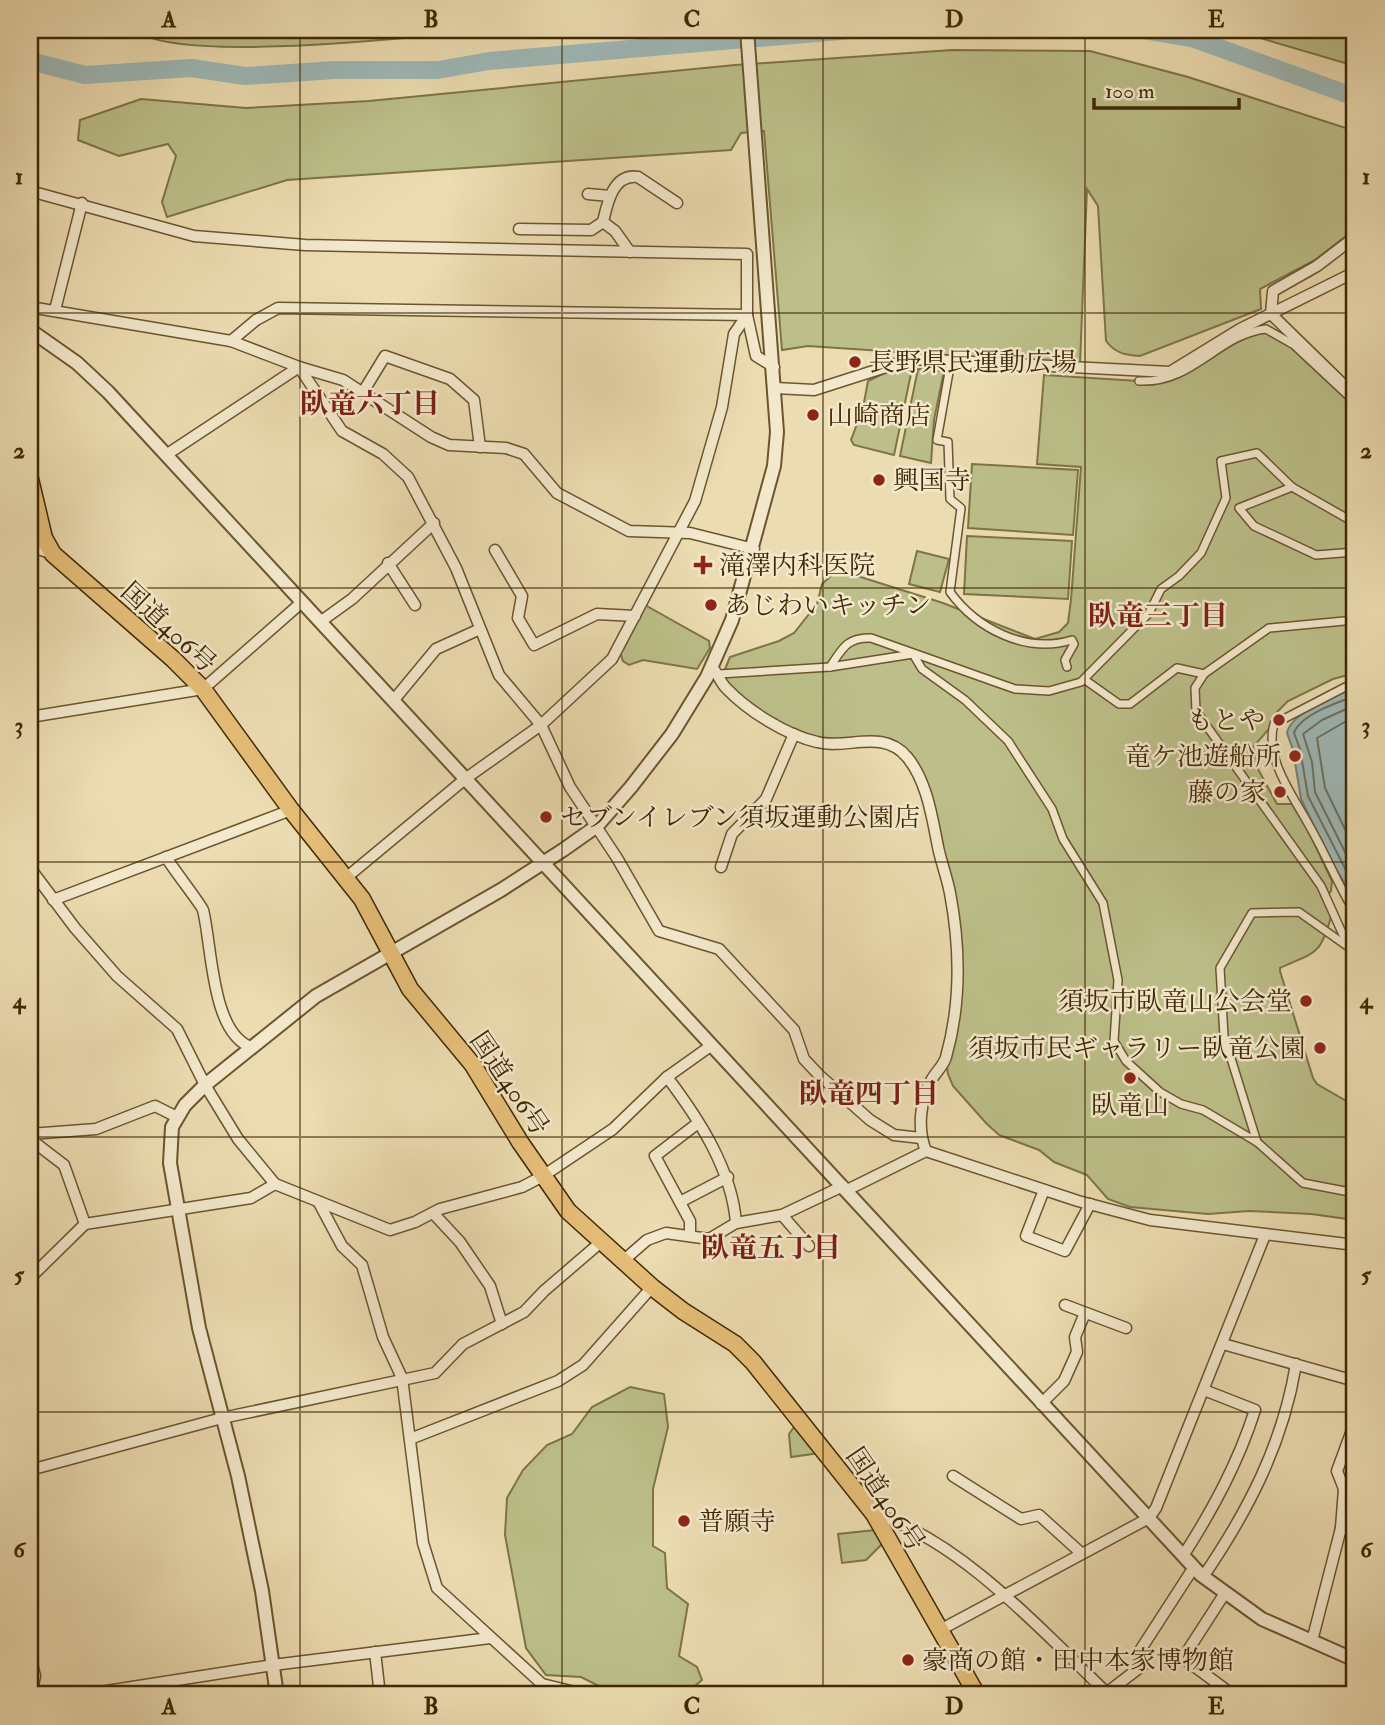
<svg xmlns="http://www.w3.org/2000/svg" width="1385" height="1725" viewBox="0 0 1385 1725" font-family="'IM FELL Double Pica','Noto Serif JP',serif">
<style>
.green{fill:#bcbf89;stroke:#7e7446;stroke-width:2}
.water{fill:#9eb9b8;stroke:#787f70;stroke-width:2}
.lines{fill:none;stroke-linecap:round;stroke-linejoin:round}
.shore{stroke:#6f705e;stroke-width:2}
.river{stroke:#9eb9b8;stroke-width:18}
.pedestrian-casing{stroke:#6b552f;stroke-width:10}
.minor-casing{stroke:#6b552f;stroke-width:13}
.tertiary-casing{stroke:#6b552f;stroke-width:16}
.trunk-casing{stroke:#402804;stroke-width:19}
.pedestrian{stroke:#f3e8cc;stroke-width:7}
.minor{stroke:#f3e8cc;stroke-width:10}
.tertiary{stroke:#f3e8cc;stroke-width:12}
.trunk{stroke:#e6be78;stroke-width:16}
.grid{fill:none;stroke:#402804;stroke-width:2;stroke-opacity:0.55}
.poi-dot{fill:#8f2418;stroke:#f3e8cc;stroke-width:2.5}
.labels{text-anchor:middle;stroke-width:5;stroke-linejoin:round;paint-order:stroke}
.poi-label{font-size:26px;fill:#402804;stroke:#f3e8cc;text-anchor:start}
.street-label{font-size:26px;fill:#402804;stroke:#f3e8cc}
.neighbourhood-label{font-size:28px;font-weight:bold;fill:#7a1f14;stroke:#f3e8cc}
.neatline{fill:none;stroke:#402804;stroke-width:2.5}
.grid-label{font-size:23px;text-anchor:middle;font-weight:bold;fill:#402804}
</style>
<rect width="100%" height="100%" fill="#ecdcb1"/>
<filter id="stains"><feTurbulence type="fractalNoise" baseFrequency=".00286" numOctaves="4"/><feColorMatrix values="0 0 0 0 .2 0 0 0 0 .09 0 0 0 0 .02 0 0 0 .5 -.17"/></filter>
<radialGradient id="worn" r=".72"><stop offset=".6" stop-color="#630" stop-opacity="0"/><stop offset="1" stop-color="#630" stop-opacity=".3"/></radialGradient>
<g class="green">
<path d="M134,30H487C421,36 180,65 134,30Z"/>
<polygon points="1233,30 1355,30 1355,66"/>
<path d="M952,50L1090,51L1188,77L1355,131V229L1315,260L1260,289L1261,309L1140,356C1125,355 1115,353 1106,341L1098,206L1087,189L1080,364L808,346L782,350L764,131L741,133L731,150L287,180L167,217L162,202L176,156L168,144L119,156L78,140L80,120L141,99L246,108L369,101L735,65Z"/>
<path d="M1260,329L1284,338L1355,402V673L1333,679L1288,701L1275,714L1269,729L1253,747L1258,769L1277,804H1292L1308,830L1332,881L1331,891L1324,899L1331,917C1320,957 1314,952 1280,968V971L1313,1078L1317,1084L1355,1106V1220L1311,1214L1249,1211L1208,1214L1130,1207L1108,1199L1087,1175L1054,1162L1039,1150L999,1135L986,1123L953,1086L948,1074L946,1060L957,995L956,932L928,798L907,756L888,742L842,746L790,733L724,687L723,674L730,657L779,641L794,633L817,604L822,584L832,575L845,572L943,603L1035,639L1059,632L1068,623L1071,600L1081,467L1037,464L1044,375L1155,382Z"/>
<polygon points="912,369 894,455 854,445 851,440 863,408 868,381 889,371"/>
<polygon points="918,369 944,371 934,420 931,463 900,456"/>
<polygon points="972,464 1078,470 1073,535 968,528"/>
<polygon points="967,536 1072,541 1068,599 964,594"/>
<polygon points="917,551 949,559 940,592 909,584"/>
<polygon points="645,605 709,641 710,648 697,669 643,660 629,665 623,661 620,652"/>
<polygon points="630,1387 664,1394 668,1427 653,1489 653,1546 665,1553 667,1588 688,1604 679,1656 697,1667 702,1680 688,1692 617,1695 581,1677 546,1675 526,1648 505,1535 507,1498 523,1470 547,1445 572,1434 592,1407"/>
<polygon points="799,1420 820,1453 791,1457 789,1434"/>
<polygon points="875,1530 883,1543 866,1560 842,1563 838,1534"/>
</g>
<path class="water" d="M1355,688V899L1333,865L1301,799L1293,750L1287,733C1290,714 1338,693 1355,688Z"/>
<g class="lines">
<g class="shore">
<path d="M1355,696C1338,702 1300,715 1294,733L1300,749L1308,796L1355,888"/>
<polyline points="1355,705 1322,720 1303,734 1312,762 1315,792 1355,872"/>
<polyline points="1355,716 1317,738 1325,788 1355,850"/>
</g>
<g class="river">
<polyline points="1144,30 1192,38 1355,97"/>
<polyline points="30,61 85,75 191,68 245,76 335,70 438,70 489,61 852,30"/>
</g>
<g class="pedestrian-casing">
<g id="pedestrian">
<path d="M951,361L937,440L948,442L950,499L961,508L950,592C977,629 1026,654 1072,640L1074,644L1065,660L1067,667"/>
<path d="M1139,381C1193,384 1218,334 1266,329L1294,345L1355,402"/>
<polyline points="1292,487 1355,523"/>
<path d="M830,667C842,649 847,637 871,638L1015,689L1049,691L1081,682L1149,613L1161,589L1179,576L1201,553L1226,498L1221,461L1257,453L1292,487L1239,508L1254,526L1316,555L1355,552"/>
<polyline points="719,674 830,667 913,654 922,669 965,700 1008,741 1052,809 1063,839 1103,903 1118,980 1114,1041 1126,1061 1160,1092 1181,1104 1203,1110 1257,1142 1303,1183 1355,1193"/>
<polyline points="1204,674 1269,628 1355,620"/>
<polyline points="1088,682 1119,704 1130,704 1177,668 1204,674 1195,688 1196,711 1321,886 1348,946"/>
<path d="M1355,682L1274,724C1264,759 1294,797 1310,827C1326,855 1338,885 1355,913"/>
<polyline points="1348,946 1355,934"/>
<polyline points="1257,1142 1224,1036 1220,968 1252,913 1299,912 1347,946"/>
</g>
</g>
<g class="minor-casing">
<g id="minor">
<polyline points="30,191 194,236 305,245 747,254 747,315 756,356 774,367"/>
<polyline points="588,194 610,196"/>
<polyline points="519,229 591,230 603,222"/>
<polyline points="1355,237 1317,266 1273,291 1271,314 1355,396"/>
<path d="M630,252L615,231L603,222C607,204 613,173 638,177L677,203"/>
<polyline points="30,307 231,341 299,367 343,380 431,437 449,445 506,448 524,454 557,493 629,531 690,533 754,549"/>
<polyline points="55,310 82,203"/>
<polyline points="231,341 256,320 278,308 747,315"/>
<polyline points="299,367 342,431 383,454 408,477 456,568 499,675 541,725 570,787 617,858 659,931 719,949 794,1030 804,1059 819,1075 870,1120 894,1135 921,1138"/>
<polyline points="775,388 814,390 911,359 1170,372 1240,329 1355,272"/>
<polyline points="363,392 385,356 450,379 474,400 480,447"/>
<polyline points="166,455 299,367"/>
<polyline points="30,546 53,554"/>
<polyline points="495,550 522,596 518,618 534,645 597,614 635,616"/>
<polyline points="388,563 415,605"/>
<polyline points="320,622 352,599 434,523"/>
<path d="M711,666C718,673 720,682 726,688C748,711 786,735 817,742C847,750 883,728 907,757C927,781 932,817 938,847C941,862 947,877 950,893C960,946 961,1004 946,1057C944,1065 936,1072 932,1079C920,1100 917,1129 926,1151"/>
<polyline points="393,701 436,649 480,629"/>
<polyline points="30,717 203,689 301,603"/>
<path d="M166,857C171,866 202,906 203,910C212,945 211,1033 251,1047"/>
<polyline points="721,867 732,834 766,799 794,734"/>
<polyline points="30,868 75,928 117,976 177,1029 205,1085 238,1139 275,1184 390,1230 415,1222 440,1209 522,1187 543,1176 613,1129 667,1077 712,1045"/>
<polyline points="347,877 465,779 541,725 612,659 695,501 722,407 734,334 747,315"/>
<polyline points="53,900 291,810"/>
<path d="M667,1077C699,1119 732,1170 736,1223"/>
<polyline points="30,1134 96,1129 155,1106 177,1117"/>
<polyline points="30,1139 64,1165 85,1224"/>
<polyline points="847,1190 926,1151 1078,1201 1150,1220 1355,1245"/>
<polyline points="1044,1190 1026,1236 1065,1251 1090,1204"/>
<polyline points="680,1202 728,1177"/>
<polyline points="319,1203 342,1246 362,1265 383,1337 402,1378 423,1543 437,1588 542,1684 587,1695"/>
<polyline points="433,1213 460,1242 490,1286 502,1324"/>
<polyline points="782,1215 809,1246"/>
<polyline points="690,1236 690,1221 655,1156 698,1123"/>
<polyline points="624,1260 647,1240 666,1233 709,1239 736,1223 782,1215 843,1186"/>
<polyline points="30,1278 85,1224 251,1198 275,1184"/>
<polyline points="1065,1305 1126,1328"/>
<polyline points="1223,1344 1355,1381"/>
<polyline points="1041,1404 1064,1381 1077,1352 1075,1337 1085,1313"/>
<polyline points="410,1439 558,1381 583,1365 652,1287"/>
<polyline points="30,1470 222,1418 435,1373 463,1344 524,1312 544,1291 601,1242"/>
<polyline points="953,1476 1021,1519 1039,1515 1081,1553"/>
<path d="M874,1514C960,1539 1044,1633 1109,1695"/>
<polyline points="1341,1528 1344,1489 1337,1471 1355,1422"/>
<path d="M1183,1556C1213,1509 1238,1463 1255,1410L1204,1390"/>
<path d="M1203,1577C1248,1511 1283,1444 1296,1364"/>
<polyline points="1225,1593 1183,1658 1233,1695"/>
<polyline points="940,1630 1149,1518 1156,1508 1265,1235"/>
<polyline points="1312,1641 1341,1528 1355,1532"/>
<polyline points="375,1652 380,1695"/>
<polyline points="30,1656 35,1676 31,1695"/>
<polyline points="81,1695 273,1665 490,1638"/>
<polyline points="1104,1695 1143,1665 1139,1652 1194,1567"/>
</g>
</g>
<g class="tertiary-casing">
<g id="tertiary">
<polyline points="30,330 77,363 108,392 1201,1575 1262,1619 1355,1660"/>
<polyline points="277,1695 262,1591 238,1476 199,1328 170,1163 172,1127 185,1105 205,1085 316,996 501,890 563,850 597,826 631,787 672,734 707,677 732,620 774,466 777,432 747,30"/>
</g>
</g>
<g class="trunk-casing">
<polyline id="trunk" points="30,479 44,538 53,554 173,659 203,689 291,810 362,899 410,989 473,1065 520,1142 568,1211 652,1287 683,1311 735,1344 753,1362 874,1514 977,1695"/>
</g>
<use href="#pedestrian" class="pedestrian"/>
<use href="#minor" class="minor"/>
<use href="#tertiary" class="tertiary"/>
<use href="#trunk" class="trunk"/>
</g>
<path class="grid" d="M300,30V1695M562,30V1695M823,30V1695M1085,30V1695M30,313H1355M30,588H1355M30,862H1355M30,1137H1355M30,1412H1355"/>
<g class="poi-dot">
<circle cx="855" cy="362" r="7"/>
<circle cx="813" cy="415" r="7"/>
<circle cx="879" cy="480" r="7"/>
<path d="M699.5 554.5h7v7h7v7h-7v7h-7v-7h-7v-7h7z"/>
<circle cx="711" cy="605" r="7"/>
<circle cx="1279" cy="720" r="7"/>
<circle cx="1295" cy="756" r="7"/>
<circle cx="1280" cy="792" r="7"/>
<circle cx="546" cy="817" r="7"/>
<circle cx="1306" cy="1001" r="7"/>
<circle cx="1320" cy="1048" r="7"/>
<circle cx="1130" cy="1078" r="7"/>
<circle cx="684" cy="1521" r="7"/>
<circle cx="908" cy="1660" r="7"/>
</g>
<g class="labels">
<g class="poi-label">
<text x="869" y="371">長野県民運動広場</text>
<text x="827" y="424">山崎商店</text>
<text x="893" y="489">興国寺</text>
<text x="719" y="574">滝澤内科医院</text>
<text x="725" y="614">あじわいキッチン</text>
<text x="1265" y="729" text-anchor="end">もとや</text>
<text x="1281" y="765" text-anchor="end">竜ケ池遊船所</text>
<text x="1266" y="801" text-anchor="end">藤の家</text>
<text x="560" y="826">セブンイレブン須坂運動公園店</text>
<text x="1292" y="1010" text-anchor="end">須坂市臥竜山公会堂</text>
<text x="1306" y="1057" text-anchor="end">須坂市民ギャラリー臥竜公園</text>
<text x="1130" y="1114" text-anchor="middle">臥竜山</text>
<text x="698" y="1530">普願寺</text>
<text x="922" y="1669">豪商の館・田中本家博物館</text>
</g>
<g class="street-label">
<text transform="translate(169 627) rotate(43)" y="9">国道406号</text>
<text transform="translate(510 1083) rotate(56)" y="9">国道406号</text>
<text transform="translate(886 1499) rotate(56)" y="9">国道406号</text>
</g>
<g class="neighbourhood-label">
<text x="370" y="413">臥竜六丁目</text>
<text x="1158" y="625">臥竜三丁目</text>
<text x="869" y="1103">臥竜四丁目</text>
<text x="771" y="1257">臥竜五丁目</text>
</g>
</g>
<rect width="1385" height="1725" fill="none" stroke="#ecdcb1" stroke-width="77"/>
<path d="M1094 98v10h145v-10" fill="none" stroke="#402804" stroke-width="3.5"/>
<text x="1105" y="98" font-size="21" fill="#402804" stroke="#f3e8cc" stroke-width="5" paint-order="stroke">100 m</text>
<rect x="38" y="38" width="1308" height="1648" class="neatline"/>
<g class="grid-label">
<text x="169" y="27">A</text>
<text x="431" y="27">B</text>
<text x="692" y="27">C</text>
<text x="954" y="27">D</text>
<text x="1216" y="27">E</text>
<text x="19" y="184">1</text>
<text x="1366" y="184">1</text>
<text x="19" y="458">2</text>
<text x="1366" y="458">2</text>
<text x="19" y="733">3</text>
<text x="1366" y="733">3</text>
<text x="19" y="1008">4</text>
<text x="1366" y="1008">4</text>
<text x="19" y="1282">5</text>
<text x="1366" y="1282">5</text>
<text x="19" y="1557">6</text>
<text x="1366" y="1557">6</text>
<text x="169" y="1714">A</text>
<text x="431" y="1714">B</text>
<text x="692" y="1714">C</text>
<text x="954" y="1714">D</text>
<text x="1216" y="1714">E</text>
</g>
<rect width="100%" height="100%" filter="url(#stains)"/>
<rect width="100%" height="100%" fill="url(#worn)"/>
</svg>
